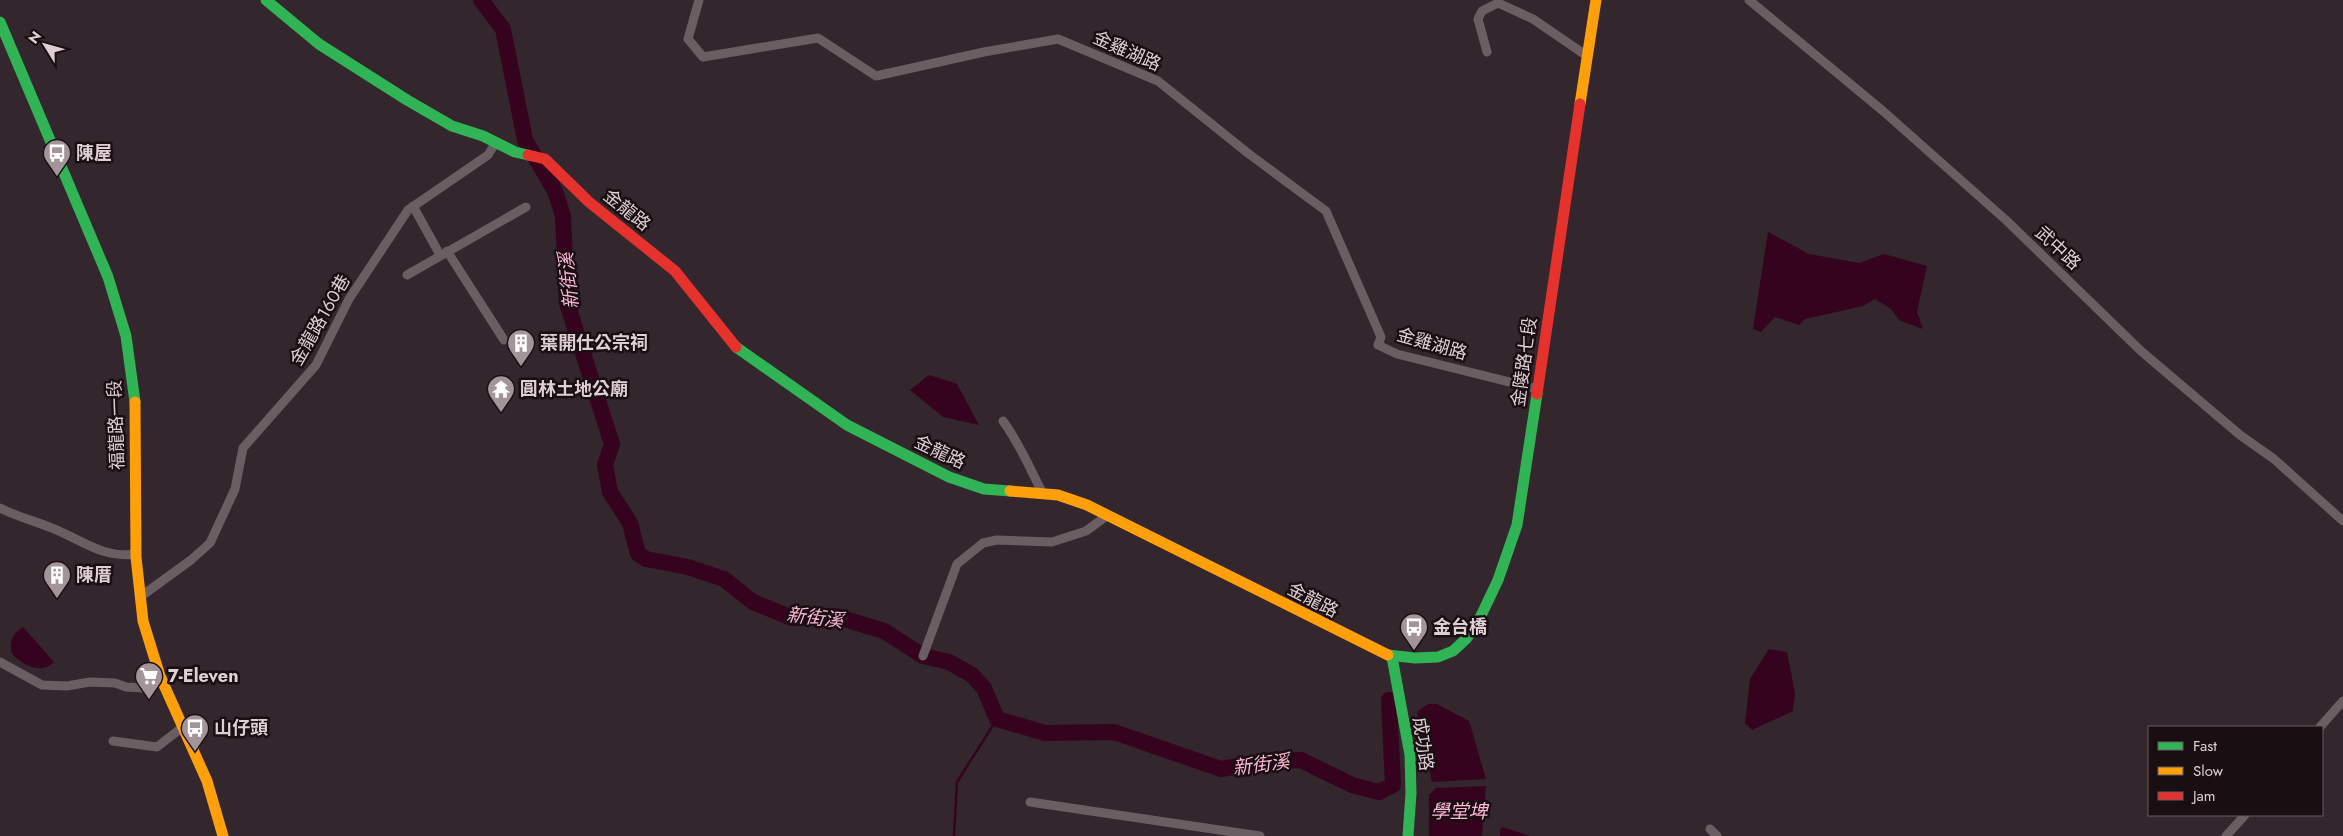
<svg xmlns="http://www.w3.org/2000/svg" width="2343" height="836" viewBox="0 0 2343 836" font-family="Jost,'Noto Sans TC',sans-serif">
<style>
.water{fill:#35031d}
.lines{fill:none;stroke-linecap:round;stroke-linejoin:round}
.stream{stroke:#35031d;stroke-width:2.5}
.river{stroke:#35031d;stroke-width:16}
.street{stroke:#6b5e63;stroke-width:9}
.fast{stroke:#30b455;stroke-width:11}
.slow{stroke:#ff9f0a;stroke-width:11}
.jam{stroke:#e5322d;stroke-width:11}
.labels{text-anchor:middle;stroke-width:5;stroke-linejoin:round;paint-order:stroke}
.street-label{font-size:18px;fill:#dfcfd5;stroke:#190e12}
.poi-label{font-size:18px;font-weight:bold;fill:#dfcfd5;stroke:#190e12;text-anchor:start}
.water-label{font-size:19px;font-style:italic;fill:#feb7d3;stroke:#190e12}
</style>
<rect width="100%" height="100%" fill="#33262c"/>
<g class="water">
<polygon points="1768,232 1809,254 1859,263 1884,254 1927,266 1917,312 1923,329 1899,320 1891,309 1875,299 1863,306 1805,319 1799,325 1775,317 1761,332 1753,329"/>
<polygon points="929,375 957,384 979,425 943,417 910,390"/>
<path d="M23,627L54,662C41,675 23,665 12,654C9,642 12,633 23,627Z"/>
<polygon points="1769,649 1787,652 1795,693 1793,711 1752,730 1745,723 1750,679"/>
<polygon points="1428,704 1437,704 1469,721 1486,779 1432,782 1417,712"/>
<polygon points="1486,786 1482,836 1429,836 1429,795 1436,788"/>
<polygon points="1502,827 1530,836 1500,836 1500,831"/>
</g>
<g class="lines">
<polyline class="stream" points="954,836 957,782 997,719"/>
<polyline class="river" points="481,0 503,29 525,140 555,191 563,216 567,303 612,444 605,465 610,492 630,523 638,554 646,559 688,567 724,579 753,602 792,618 835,616 884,631 923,656 949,662 972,675 984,688 997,719 1045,733 1114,732 1221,769 1261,762 1301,760 1352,785 1379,792 1393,785 1389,700"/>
<g class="street">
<polyline points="699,0 688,39 703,57 818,38 876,76 984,52 1058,39 1158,81 1249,154 1326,211 1381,337 1378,345 1397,354 1538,389"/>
<polyline points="1749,0 1883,111 2007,221 2141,351 2240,435 2274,459 2343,521"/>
<polyline points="1487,52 1478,19 1482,11 1498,3 1533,19 1587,56"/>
<polyline points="413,206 440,255"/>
<polyline points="447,251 504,340"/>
<polyline points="407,275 526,207"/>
<path d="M1003,421C1020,444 1030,469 1043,494"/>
<path d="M0,508C17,517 36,521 54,529C82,540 104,559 135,554"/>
<polyline points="140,597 191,560 210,543 235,489 243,448 316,365 349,299 408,210 488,155 496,142"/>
<polyline points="923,656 957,564 983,543 997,540 1052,542 1086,531 1108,515"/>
<polyline points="0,662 42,685 67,686 90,682 115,683 126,687 144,688 162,678"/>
<polyline points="2320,727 2343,701"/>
<polyline points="113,741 157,747 184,726"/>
<polyline points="1030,802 1260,836"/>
<polyline points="1710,829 1717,836"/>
<polyline points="2226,836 2245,815"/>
</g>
<g class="fast">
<polyline points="266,0 319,44 407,100 452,126 483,136 515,152 528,155"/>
<polyline points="0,22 108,277 126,336 135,402"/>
<polyline points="736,347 847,425 949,477 984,489 1010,491"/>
<polyline points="1388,655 1415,658 1438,657 1453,651 1466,639 1478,622 1498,580 1517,525 1537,394"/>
<polyline points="1392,657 1410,755 1411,793 1408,836"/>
</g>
<g class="slow">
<polyline points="1580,104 1596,0"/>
<polyline points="135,402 136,557 143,621 160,676 207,781 223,836"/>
<polyline points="1010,491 1058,495 1087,505 1388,655"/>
</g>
<g class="jam">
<polyline points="528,155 545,159 589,202 675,271 736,347"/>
<polyline points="1537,394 1580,104"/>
</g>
</g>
<defs>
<g id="bus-pin" transform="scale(1.4375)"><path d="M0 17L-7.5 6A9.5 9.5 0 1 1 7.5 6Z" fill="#a3949a" stroke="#190e12"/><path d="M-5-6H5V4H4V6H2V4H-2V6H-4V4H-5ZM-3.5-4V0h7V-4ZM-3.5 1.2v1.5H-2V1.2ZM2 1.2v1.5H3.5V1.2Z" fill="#fff"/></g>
<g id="building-pin" transform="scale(1.4375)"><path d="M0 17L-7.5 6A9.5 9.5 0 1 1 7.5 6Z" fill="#a3949a" stroke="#190e12"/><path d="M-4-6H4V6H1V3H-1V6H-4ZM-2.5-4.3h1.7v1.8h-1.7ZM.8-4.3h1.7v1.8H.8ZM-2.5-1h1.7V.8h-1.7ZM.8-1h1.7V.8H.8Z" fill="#fff"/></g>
<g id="temple-pin" transform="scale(1.4375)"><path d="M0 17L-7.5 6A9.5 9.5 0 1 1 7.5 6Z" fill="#a3949a" stroke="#190e12"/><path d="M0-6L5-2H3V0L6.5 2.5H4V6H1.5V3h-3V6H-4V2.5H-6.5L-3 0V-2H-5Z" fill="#fff"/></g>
<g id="supermarket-pin" transform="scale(1.4375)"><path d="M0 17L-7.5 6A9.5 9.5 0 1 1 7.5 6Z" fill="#a3949a" stroke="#190e12"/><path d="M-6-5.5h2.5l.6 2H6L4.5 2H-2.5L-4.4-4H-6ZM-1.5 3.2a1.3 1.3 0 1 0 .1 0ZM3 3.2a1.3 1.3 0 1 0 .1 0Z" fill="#fff"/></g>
</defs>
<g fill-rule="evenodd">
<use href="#bus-pin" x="57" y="153"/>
<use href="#building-pin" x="521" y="343"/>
<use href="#temple-pin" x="501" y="389"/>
<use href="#building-pin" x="57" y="575"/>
<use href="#bus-pin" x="1414" y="627"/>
<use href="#supermarket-pin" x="149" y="676"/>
<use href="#bus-pin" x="195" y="728"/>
</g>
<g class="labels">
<g class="street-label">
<text transform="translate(1127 51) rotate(24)" y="6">金雞湖路</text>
<text transform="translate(627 210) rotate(39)" y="6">金龍路</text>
<text transform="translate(2058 248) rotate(43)" y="6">武中路</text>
<text transform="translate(320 320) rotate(-60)" y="6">金龍路160巷</text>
<text transform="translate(1432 344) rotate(16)" y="6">金雞湖路</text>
<text transform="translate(1524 362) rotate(-82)" y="6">金陵路七段</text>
<text transform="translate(116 425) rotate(-92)" y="6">福龍路一段</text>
<text transform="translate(940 452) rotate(25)" y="6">金龍路</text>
<text transform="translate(1313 600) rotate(27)" y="6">金龍路</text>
<text transform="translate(1423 744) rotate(82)" y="6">成功路</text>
</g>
<g class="poi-label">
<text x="76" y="159">陳屋</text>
<text x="540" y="349">葉開仕公宗祠</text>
<text x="520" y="395">圓林土地公廟</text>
<text x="76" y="581">陳厝</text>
<text x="1433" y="633">金台橋</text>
<text x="168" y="682">7-Eleven</text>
<text x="214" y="734">山仔頭</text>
</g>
<g class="water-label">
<text transform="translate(568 281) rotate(-96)" y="7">新街溪</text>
<text transform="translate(815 617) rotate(7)" y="7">新街溪</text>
<text transform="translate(1261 764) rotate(-7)" y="7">新街溪</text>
<text x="1459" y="818">學堂埤</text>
</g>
</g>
<rect x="2148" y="726" width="175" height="90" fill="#190e12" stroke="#685b60"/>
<rect x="2158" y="742" width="25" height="8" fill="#30b455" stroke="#685b60"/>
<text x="2193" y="751" font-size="15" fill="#dfcfd5">Fast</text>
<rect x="2158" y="767" width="25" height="8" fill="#ff9f0a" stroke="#685b60"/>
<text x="2193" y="776" font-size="15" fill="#dfcfd5">Slow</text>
<rect x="2158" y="792" width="25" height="8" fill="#e5322d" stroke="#685b60"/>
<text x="2193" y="801" font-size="15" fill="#dfcfd5">Jam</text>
<g transform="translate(45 45) rotate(307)" stroke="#190e12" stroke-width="4" paint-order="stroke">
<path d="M0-4L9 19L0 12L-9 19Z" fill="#dfcfd5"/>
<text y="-8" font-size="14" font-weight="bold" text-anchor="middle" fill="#dfcfd5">N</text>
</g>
</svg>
